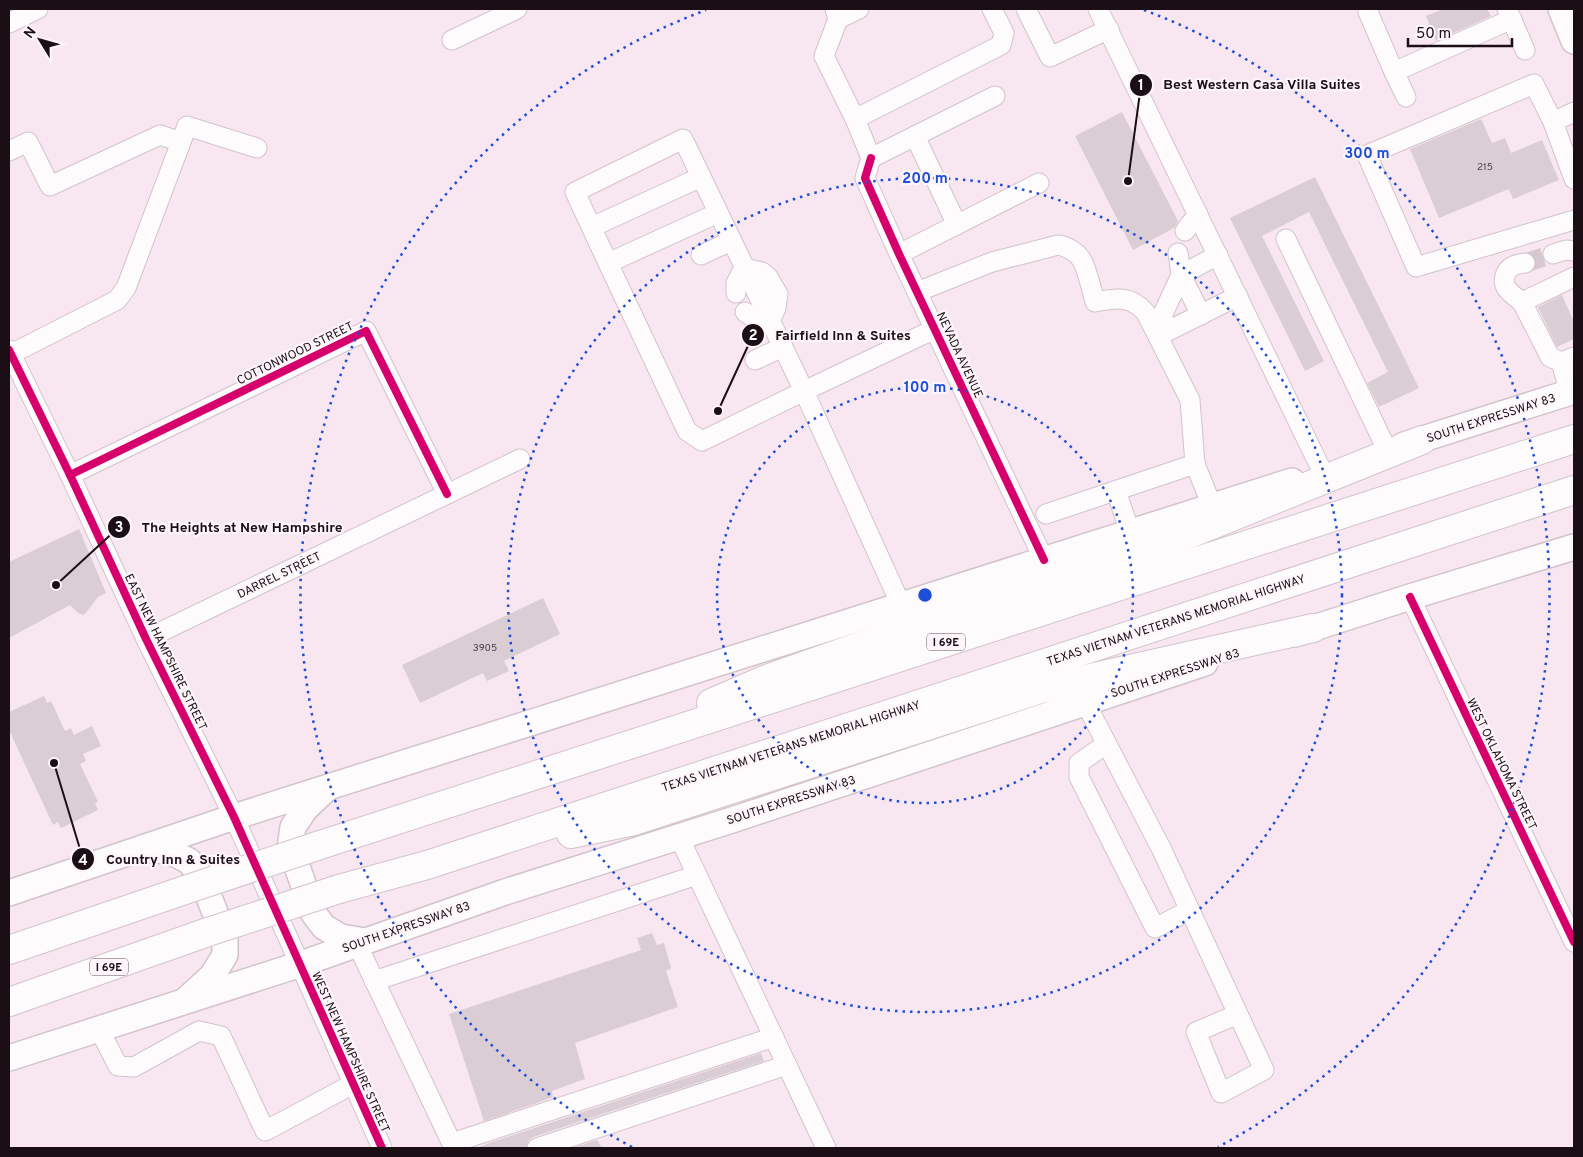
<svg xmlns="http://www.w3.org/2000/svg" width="1583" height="1157" viewBox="0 0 1583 1157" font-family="Overpass,sans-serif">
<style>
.building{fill:#dbcdd4}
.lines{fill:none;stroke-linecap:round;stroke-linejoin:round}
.minor-tunnel{stroke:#d7c7cf;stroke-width:19;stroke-dasharray:19 9;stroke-linecap:butt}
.minor-casing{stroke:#d2c3cb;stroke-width:21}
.major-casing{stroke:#d2c3cb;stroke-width:28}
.highway-casing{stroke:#d2c3cb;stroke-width:30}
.minor{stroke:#fefbfd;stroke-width:19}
.major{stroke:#fefbfd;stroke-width:25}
.highway{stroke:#fefbfd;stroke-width:28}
.highway-bridge-casing{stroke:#d2c3cb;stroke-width:30;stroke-linecap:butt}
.highway-bridge{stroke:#fefbfd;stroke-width:28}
.cycleway-casing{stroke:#fdf5f9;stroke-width:11}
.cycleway{stroke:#d6006c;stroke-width:8}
.ring{fill:none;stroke:#1d4ed8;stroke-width:2.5;stroke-dasharray:2.5 5}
.labels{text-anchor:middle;stroke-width:4.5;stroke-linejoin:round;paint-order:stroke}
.number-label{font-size:10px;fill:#4b3e45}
.shield{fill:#fdf5f9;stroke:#5f5459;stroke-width:1}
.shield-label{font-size:11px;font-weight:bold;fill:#1b0f15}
.street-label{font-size:12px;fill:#1b0f15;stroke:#fdf5f9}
.centre{fill:#1d4ed8;stroke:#fdf5f9;stroke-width:2.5}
.ring-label{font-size:15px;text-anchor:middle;font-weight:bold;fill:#1d4ed8;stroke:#fdf5f9;stroke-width:4.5;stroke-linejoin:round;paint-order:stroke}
.leader{fill:none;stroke:#1b0f15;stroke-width:2}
.callout-dot{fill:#1b0f15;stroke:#fdf5f9;stroke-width:2}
.mark-label{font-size:15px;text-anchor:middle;font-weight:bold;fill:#fff}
.callout-label{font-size:14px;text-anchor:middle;font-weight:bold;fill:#1b0f15;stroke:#fdf5f9;stroke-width:4.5;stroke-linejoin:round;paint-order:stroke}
</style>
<rect width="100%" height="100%" fill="#f8e7f0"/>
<g class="building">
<polygon points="1443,9 1487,9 1491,16 1436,41 1426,16"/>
<polygon points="1122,112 1178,221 1174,228 1133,250 1075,136"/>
<polygon points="1481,119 1492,143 1505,138 1511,153 1542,140 1559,180 1513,199 1509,189 1439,218 1410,149"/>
<polygon points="1315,177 1419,388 1379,407 1367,383 1388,372 1309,212 1262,236 1324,361 1305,371 1230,218"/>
<polygon points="1562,295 1574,322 1574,339 1557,347 1538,307"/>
<polygon points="79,529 106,593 98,597 84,615 78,613 70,605 9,638 9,562"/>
<polygon points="543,598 560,634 504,661 509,671 487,681 483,673 420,703 402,665"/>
<polygon points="44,696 47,703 51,701 65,731 71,728 74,735 92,726 101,746 83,754 86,761 80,764 98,802 95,803 98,810 61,828 58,822 53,825 9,730 9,712"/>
<polygon points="652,933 657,945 664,943 671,968 666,971 678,1007 575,1043 585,1079 552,1091 553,1097 537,1103 484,1121 449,1014 641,950 637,938"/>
<polygon points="761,1053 764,1061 533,1137 528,1141 526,1148 477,1148 492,1142"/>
<polygon points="597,1140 602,1148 572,1148"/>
</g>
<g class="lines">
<polyline class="minor-tunnel" points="1525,263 1553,254"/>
<g class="minor-casing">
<g id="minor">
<polyline points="835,9 838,19 824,56 855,119 1001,45 1004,33 992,9"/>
<polyline points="1026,9 1050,57 1109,29"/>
<polyline points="1098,9 1322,471"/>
<polyline points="1369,9 1368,12 1394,72 1512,19"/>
<polyline points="1507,9 1525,50"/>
<polyline points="838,19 859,9"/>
<polyline points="9,23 38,9"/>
<polyline points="452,40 517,9"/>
<polyline points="1394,72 1406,97"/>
<polyline points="1574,112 1553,122 1534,84 1367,155 1416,267 1574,220"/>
<polyline points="855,119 871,158"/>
<polyline points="1553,122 1574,179"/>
<polyline points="9,151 28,142 50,186 160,135 181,142"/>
<polyline points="871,158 865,178 899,254 1044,560"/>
<polyline points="871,158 915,136"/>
<polyline points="957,225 915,136 995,96"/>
<polyline points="592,227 701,177"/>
<polyline points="1185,231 1198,214"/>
<polyline points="1286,239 1387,450"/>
<polyline points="1178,253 1181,275 1201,315"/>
<polyline points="899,254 1039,183"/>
<polyline points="1553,254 1566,250 1574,251"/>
<polyline points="701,255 731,241"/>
<polyline points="1218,255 1181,275 1162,316 1168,331 1238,296"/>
<path d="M608,263L575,192L683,139C723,223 763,307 804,391L702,441L687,431L608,263L718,213"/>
<path d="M917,292L992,262L1058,245C1066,246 1077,252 1081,259C1087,268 1092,291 1095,302C1116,298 1131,295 1146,313L1190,400L1195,464"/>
<polyline points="736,293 736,283 744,268 762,272 768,277 778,294 776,308 770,321 757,320 745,312"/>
<path d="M1522,302C1513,295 1501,288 1505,276C1506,272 1509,268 1513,266C1516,264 1521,264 1525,263"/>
<polyline points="9,350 70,475 146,639 234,817 382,1148"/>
<polyline points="11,354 117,300 126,288 187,126 257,148"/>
<polyline points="755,360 783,347"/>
<polyline points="1561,362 1550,357 1522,302 1574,277"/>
<polyline points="1570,393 1561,362 1574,357"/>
<polyline points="70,475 366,331 447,494"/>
<polyline points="1116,491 1130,532"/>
<polyline points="1046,514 1195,464 1212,506"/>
<polyline points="1410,597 1574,942"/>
<polyline points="901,605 804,391 935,329"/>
<polyline points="146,639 520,459"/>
<polyline points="1085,702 1161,848 1264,1070 1221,1093 1196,1032 1238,1014"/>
<polyline points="1106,744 1079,763 1079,777 1155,928 1190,910"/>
<polyline points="679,837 826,1148"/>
<polyline points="357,944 454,1148"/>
<polyline points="374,981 697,875"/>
<polyline points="99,1029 118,1066 134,1067 199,1031 221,1036 265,1131 353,1084"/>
<polyline points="452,1143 774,1037"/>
<polyline points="537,1148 787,1065"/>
</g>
</g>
<g class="major-casing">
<g id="major">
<polyline points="1561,9 1574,41"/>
<polyline points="1404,445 1574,391"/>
<polyline points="1295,634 1410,597 1574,547"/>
<polyline points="325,790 305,809 293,827 290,847 314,914 324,927 341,937 365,941"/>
<polyline points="144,849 169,851 189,861 200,875 225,937 225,955 212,976 188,998"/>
<polyline points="9,893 234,817 1292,481"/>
<polyline points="9,1058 301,964 505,892 735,819 1205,663"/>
</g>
</g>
<g class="highway-casing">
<g id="highway">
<polyline points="711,703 764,680 937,619 1182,537 1422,440"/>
<polyline points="571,834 634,821 1041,689 1313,628"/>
<path d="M317,846C737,713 1154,572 1574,439"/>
<polyline points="339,889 427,865 1574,490"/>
<polyline points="9,950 185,890"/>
<polyline points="9,1002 208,932"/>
</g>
</g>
<use href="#minor" class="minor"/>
<use href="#major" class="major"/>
<use href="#highway" class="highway"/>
<g class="highway-bridge-casing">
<g id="highway-bridge">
<polyline points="185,890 317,846"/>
<polyline points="208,932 339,889"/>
</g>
</g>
<use href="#highway-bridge" class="highway-bridge"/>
<g class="cycleway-casing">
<g id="cycleway">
<polyline points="871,158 865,178 899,254 1044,560"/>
<polyline points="9,350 70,475 146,639 234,817 382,1148"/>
<polyline points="70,475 366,331 447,494"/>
<polyline points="1410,597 1574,942"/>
</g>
</g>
<use href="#cycleway" class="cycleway"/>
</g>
<g class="ring">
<circle cx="925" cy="595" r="208"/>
<circle cx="925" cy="595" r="417"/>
<path d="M632 1147A625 625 0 0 1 706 10M1144 10A625 625 0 0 1 1218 1147"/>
</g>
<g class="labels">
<g class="number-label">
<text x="1485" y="170">215</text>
<text x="485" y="651">3905</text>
</g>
<g class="shield">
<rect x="927" y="633.5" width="38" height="17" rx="4"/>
<rect x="90" y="958.5" width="38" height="17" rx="4"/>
</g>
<g class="shield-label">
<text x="946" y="646">I 69E</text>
<text x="109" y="971">I 69E</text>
</g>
<g class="street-label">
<text transform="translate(295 353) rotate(-26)" y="4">COTTONWOOD STREET</text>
<text transform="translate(960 355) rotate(65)" y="4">NEVADA AVENUE</text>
<text transform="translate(1491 418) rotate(-18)" y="4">SOUTH EXPRESSWAY 83</text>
<text transform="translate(279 575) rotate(-26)" y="4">DARREL STREET</text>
<text transform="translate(1176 620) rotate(-18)" y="4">TEXAS VIETNAM VETERANS MEMORIAL HIGHWAY</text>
<text transform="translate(166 652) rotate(64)" y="4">EAST NEW HAMPSHIRE STREET</text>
<text transform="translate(1175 673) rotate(-18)" y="4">SOUTH EXPRESSWAY 83</text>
<text transform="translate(791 746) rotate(-18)" y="4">TEXAS VIETNAM VETERANS MEMORIAL HIGHWAY</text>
<text transform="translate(1502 764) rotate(64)" y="4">WEST OKLAHOMA STREET</text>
<text transform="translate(791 800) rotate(-18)" y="4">SOUTH EXPRESSWAY 83</text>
<text transform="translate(406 927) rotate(-19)" y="4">SOUTH EXPRESSWAY 83</text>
<text transform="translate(351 1052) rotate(66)" y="4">WEST NEW HAMPSHIRE STREET</text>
</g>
</g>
<circle cx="925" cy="595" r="8" class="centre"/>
<g class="ring-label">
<text x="1367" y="158">300 m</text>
<text x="925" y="183">200 m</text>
<text x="925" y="392">100 m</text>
</g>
<path class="leader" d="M1128 181L1141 85M718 411L753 335M56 585L119 527M54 763L83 859"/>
<g class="callout-dot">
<circle cx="1128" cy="181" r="5"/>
<circle cx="718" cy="411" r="5"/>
<circle cx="56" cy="585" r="5"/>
<circle cx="54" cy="763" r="5"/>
<circle cx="1141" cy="85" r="12"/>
<circle cx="753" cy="335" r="12"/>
<circle cx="119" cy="527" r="12"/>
<circle cx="83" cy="859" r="12"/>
</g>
<g class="mark-label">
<text x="1141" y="90">1</text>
<text x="753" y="340">2</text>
<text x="119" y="532">3</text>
<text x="83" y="865">4</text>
</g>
<g class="callout-label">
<text x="1262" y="89">Best Western Casa Villa Suites</text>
<text x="843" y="340">Fairfield Inn &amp; Suites</text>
<text x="242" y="532">The Heights at New Hampshire</text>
<text x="173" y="864">Country Inn &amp; Suites</text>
</g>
<rect width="1583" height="1157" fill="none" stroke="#1b0f15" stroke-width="20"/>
<g transform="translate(40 40) rotate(307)" stroke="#fdf5f9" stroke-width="4" paint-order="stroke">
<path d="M0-4L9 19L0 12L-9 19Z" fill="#1b0f15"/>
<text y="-8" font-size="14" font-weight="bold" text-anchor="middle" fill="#1b0f15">N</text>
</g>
<path d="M1408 38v8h104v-8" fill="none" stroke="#1b0f15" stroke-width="2.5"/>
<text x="1416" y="38" font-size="15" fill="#1b0f15" stroke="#fdf5f9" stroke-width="4" paint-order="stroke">50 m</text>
</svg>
